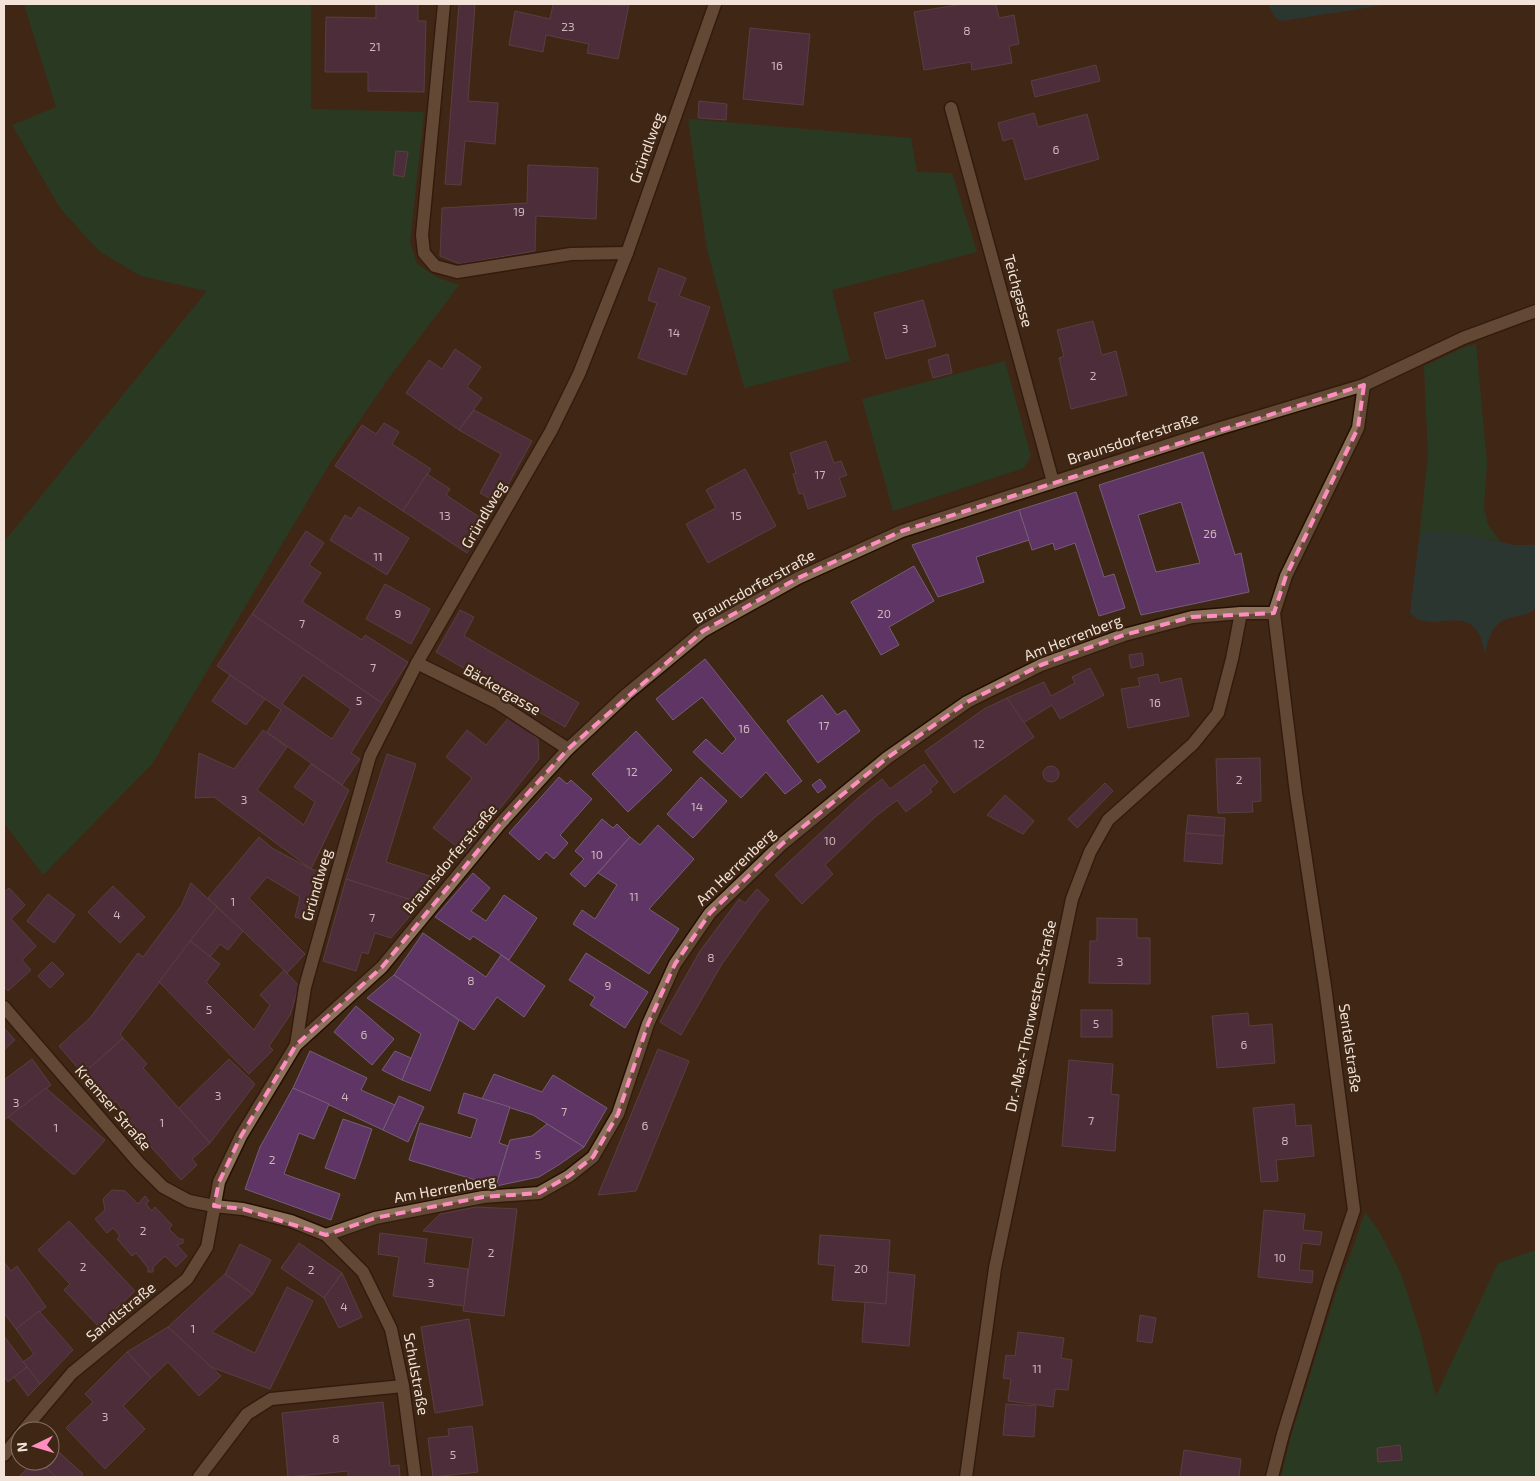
<svg xmlns="http://www.w3.org/2000/svg" width="1540" height="1481" viewBox="0 0 1540 1481" font-family="'Exo 2',sans-serif">
<style>
.green{fill:#105232}
.water{fill:#164b52}
.building{fill:#5e3564;stroke:#745e76;fill-rule:evenodd}
.lines{fill:none;stroke-linecap:round;stroke-linejoin:round}
.minor-casing{stroke:#250f01;stroke-width:15}
.minor{stroke:#8e725e;stroke-width:12}
.marked{fill:none;stroke:#fd8ebf;stroke-width:4;stroke-dasharray:10 6;stroke-linejoin:round}
.labels{text-anchor:middle;stroke-width:4.5;stroke-linejoin:round;paint-order:stroke}
.number-label{font-size:12px;fill:#cdb7ba}
.street-label{font-size:15px;fill:#f2e2d7;stroke:#3f2716}
</style>
<rect width="100%" height="100%" fill="#3f2716"/>
<g class="green">
<polygon points="24,4 311,4 311,109 424,112 410,242 417,264 436,277 459,285 391,375 330,463 152,764 43,875 4,823 4,542 207,291 141,276 99,251 60,208 12,125 56,107"/>
<polygon points="688,119 911,138 917,172 952,173 977,252 832,290 850,361 744,388 707,249"/>
<polygon points="1476,344 1487,463 1484,508 1488,525 1500,541 1472,535 1424,534 1419,540 1428,455 1424,366 1465,347"/>
<polygon points="1005,361 1031,456 1024,468 893,511 862,399"/>
<polygon points="1365,1212 1379,1231 1401,1274 1420,1332 1436,1396 1498,1263 1536,1250 1536,1477 1281,1477 1291,1436 1338,1286 1353,1248"/>
</g>
<g class="water">
<polygon points="1268,4 1391,4 1281,21 1274,16"/>
<path d="M1430,531L1472,535L1514,545H1536V609C1529,614 1522,615 1513,617C1493,621 1489,636 1485,653C1483,647 1482,639 1479,634C1465,609 1440,627 1420,620C1416,618 1413,616 1410,613L1419,540L1424,534Z"/>
</g>
<g class="building">
<polygon points="376,4 418,4 418,21 426,21 424,92 368,91 368,72 325,72 326,17 376,18"/>
<polygon points="459,4 475,4 468,101 498,103 495,144 465,141 461,185 445,184"/>
<polygon points="553,4 629,5 618,59 587,53 589,44 546,35 543,52 509,45 515,11 550,19"/>
<polygon points="964,4 996,4 999,18 1014,15 1019,44 1009,46 1012,63 972,70 971,62 924,70 914,12"/>
<polygon points="750,28 810,34 803,105 743,99"/>
<polygon points="1096,65 1100,81 1035,97 1031,81"/>
<polygon points="699,101 727,104 726,120 698,118"/>
<polygon points="1034,113 1038,127 1087,114 1099,159 1025,180 1013,138 1003,141 998,123"/>
<polygon points="396,151 408,152 404,177 393,175"/>
<polygon points="528,165 598,168 596,219 536,216 535,251 460,264 440,256 442,208 527,203"/>
<polygon points="659,268 686,278 679,296 710,307 686,375 638,358 657,303 648,300"/>
<polygon points="923,300 936,346 886,359 874,313"/>
<polygon points="1093,321 1102,355 1116,351 1127,395 1071,409 1059,358 1064,356 1057,330"/>
<polygon points="455,349 481,367 467,387 482,398 459,430 406,393 429,360 442,369"/>
<polygon points="948,354 952,373 933,378 928,360"/>
<polygon points="474,410 532,441 498,503 480,493 501,454 459,430"/>
<polygon points="384,423 399,432 392,444 431,469 403,511 335,466 362,425 376,434"/>
<polygon points="826,441 834,463 841,461 847,475 839,478 846,496 808,509 803,493 799,494 793,474 796,473 790,453"/>
<path d="M1203,452L1235,555L1241,553L1249,592L1141,615L1099,485ZM1181,502L1200,563L1156,572L1138,515Z"/>
<polygon points="745,469 776,526 708,563 686,524 716,508 706,490"/>
<polygon points="427,474 450,489 446,495 487,522 467,553 403,511"/>
<polygon points="1076,492 1104,577 1114,574 1125,608 1099,616 1075,543 1055,550 1053,543 1032,550 1019,510"/>
<polygon points="359,507 409,538 387,575 330,540 345,515 351,519"/>
<polygon points="1019,510 1029,540 976,557 984,582 938,597 912,545"/>
<polygon points="306,531 324,543 309,565 321,573 302,602 362,640 365,635 408,662 382,703 252,614"/>
<polygon points="914,566 934,601 889,627 899,645 881,655 851,602"/>
<polygon points="385,584 430,609 411,644 366,619"/>
<polygon points="460,610 474,617 464,636 579,703 565,727 436,652"/>
<path d="M252,614L382,703L351,753L360,759L342,785L267,732L281,710L217,666ZM303,675L351,709L332,739L282,704Z"/>
<polygon points="1142,653 1144,665 1131,668 1129,655"/>
<polygon points="705,659 802,781 785,794 766,772 741,798 693,752 706,739 722,754 736,739 702,697 673,720 656,699"/>
<polygon points="1090,668 1104,695 1060,719 1052,705 1023,723 1007,698 1044,682 1051,696 1075,683 1072,677"/>
<polygon points="1158,674 1160,683 1181,678 1189,716 1128,728 1121,689 1140,686 1138,678"/>
<polygon points="230,675 265,699 246,725 212,701"/>
<polygon points="822,695 837,715 845,710 860,731 818,763 787,721"/>
<polygon points="1007,698 1034,737 954,793 925,751 984,709"/>
<polygon points="510,716 538,739 539,759 465,853 433,828 472,778 446,757 467,730 486,745"/>
<polygon points="263,730 287,747 257,790 304,825 315,802 294,787 311,764 349,790 311,869 214,797 195,798 199,753 234,769"/>
<polygon points="636,731 672,770 628,812 592,774"/>
<polygon points="387,754 416,764 386,862 439,879 421,903 346,879"/>
<polygon points="1260,758 1261,801 1252,802 1253,812 1218,813 1216,759"/>
<polygon points="924,764 938,782 930,789 932,792 906,812 897,800 875,817 825,865 833,874 802,904 775,875 859,797 882,779 890,789"/>
<circle cx="1051" cy="774" r="8"/>
<polygon points="559,777 567,784 571,780 592,799 560,835 568,843 554,859 546,852 539,860 509,833"/>
<polygon points="701,777 727,801 693,838 667,814"/>
<polygon points="820,779 826,787 818,793 812,785"/>
<polygon points="1105,783 1113,791 1077,828 1068,819"/>
<polygon points="1005,795 1034,821 1023,834 987,815"/>
<polygon points="1188,815 1225,818 1224,836 1186,833"/>
<polygon points="602,819 613,828 617,824 630,837 585,887 570,874 584,859 575,851"/>
<polygon points="658,825 694,859 649,909 679,929 649,974 573,924 582,910 595,919 617,885 598,873 630,837 640,845"/>
<polygon points="1186,833 1224,836 1222,864 1184,861"/>
<polygon points="259,837 272,848 311,869 326,873 313,922 295,917 300,897 267,877 249,898 305,954 287,973 208,898"/>
<polygon points="473,873 490,888 471,911 486,921 504,895 537,918 509,960 473,936 470,940 435,917"/>
<polygon points="346,879 421,903 391,938 375,933 368,954 362,952 356,971 323,961"/>
<polygon points="191,883 217,907 120,1034 123,1038 83,1074 59,1046 90,1018 138,953 143,957 181,906"/>
<polygon points="113,886 145,917 120,943 88,912"/>
<polygon points="9,888 25,905 11,919 36,946 22,960 31,970 8,991 4,987 4,892"/>
<polygon points="757,889 769,900 758,913 722,964 681,1035 660,1022 700,951 739,899 745,903"/>
<polygon points="48,894 75,915 54,943 27,921"/>
<polygon points="217,907 243,931 228,950 220,944 210,957 190,941"/>
<polygon points="1097,918 1137,919 1137,938 1150,938 1150,984 1089,983 1090,941 1097,941"/>
<polygon points="423,933 486,977 501,955 545,986 524,1017 497,997 474,1030 394,975"/>
<polygon points="190,941 220,964 206,982 254,1030 270,1005 260,995 284,970 299,986 290,1015 269,1046 273,1050 249,1074 159,982"/>
<polygon points="586,953 648,992 625,1028 590,1005 595,997 569,980"/>
<polygon points="52,962 64,974 50,988 38,976"/>
<polygon points="394,975 459,1020 430,1091 402,1080 421,1034 367,998"/>
<polygon points="356,1006 394,1039 372,1065 334,1032"/>
<rect x="1081" y="1010" width="31" height="27"/>
<polygon points="1248,1013 1249,1026 1272,1024 1275,1063 1217,1068 1212,1016"/>
<polygon points="4,1028 15,1040 4,1050"/>
<polygon points="123,1038 147,1064 143,1068 210,1143 192,1159 197,1165 181,1180 143,1138 116,1101 112,1105 83,1074"/>
<polygon points="658,1049 689,1061 636,1191 598,1195"/>
<polygon points="310,1051 367,1078 361,1090 395,1105 383,1130 293,1088"/>
<polygon points="395,1051 411,1058 402,1080 382,1070"/>
<polygon points="32,1059 51,1085 4,1120 4,1080"/>
<polygon points="229,1059 255,1084 210,1143 179,1108"/>
<polygon points="1069,1060 1113,1064 1111,1094 1119,1095 1115,1151 1062,1146"/>
<polygon points="494,1074 542,1092 553,1075 607,1108 584,1147 533,1115 482,1099"/>
<polygon points="46,1088 105,1140 74,1175 8,1117"/>
<polygon points="293,1088 329,1104 314,1139 299,1133 284,1174 340,1194 331,1220 245,1189 260,1147"/>
<polygon points="464,1093 510,1107 499,1143 508,1146 496,1186 409,1160 420,1123 471,1138 477,1119 458,1113"/>
<polygon points="399,1096 424,1107 408,1142 383,1130"/>
<polygon points="1294,1104 1296,1126 1311,1125 1314,1156 1276,1160 1278,1181 1261,1182 1253,1108"/>
<polygon points="343,1119 372,1129 355,1179 325,1168"/>
<polygon points="547,1124 584,1147 560,1164 539,1177 496,1186 510,1140 532,1136"/>
<polygon points="112,1190 125,1191 138,1204 145,1196 149,1201 146,1204 152,1211 155,1207 172,1225 169,1229 179,1239 183,1239 183,1243 177,1245 187,1256 176,1267 165,1256 153,1267 153,1272 148,1272 148,1268 136,1253 132,1256 117,1239 120,1236 113,1228 107,1233 95,1219 105,1210 103,1199"/>
<polygon points="476,1207 517,1209 504,1316 463,1311 473,1238 423,1231 440,1214"/>
<polygon points="1264,1210 1305,1214 1303,1230 1322,1232 1320,1245 1302,1243 1299,1270 1313,1271 1312,1283 1258,1277"/>
<polygon points="69,1221 135,1291 98,1326 64,1290 70,1284 38,1250"/>
<polygon points="380,1233 427,1239 424,1263 468,1269 464,1306 393,1296 399,1257 378,1254"/>
<polygon points="820,1235 890,1240 886,1304 832,1300 835,1266 818,1264"/>
<polygon points="299,1243 342,1273 324,1298 281,1268"/>
<polygon points="240,1244 271,1260 253,1294 225,1274"/>
<polygon points="4,1262 11,1271 17,1266 46,1307 16,1329 4,1313"/>
<polygon points="888,1272 915,1275 909,1346 862,1342 865,1302 886,1304"/>
<polygon points="342,1273 362,1317 339,1328 324,1298"/>
<polygon points="225,1274 253,1294 212,1332 255,1353 287,1287 313,1301 270,1389 211,1367 168,1327"/>
<polygon points="39,1311 73,1350 40,1384 23,1362 34,1354 16,1329"/>
<polygon points="1140,1315 1156,1318 1152,1343 1137,1341"/>
<polygon points="469,1319 483,1405 435,1413 421,1327"/>
<polygon points="168,1327 221,1376 199,1396 168,1362 151,1378 127,1352"/>
<polygon points="1018,1332 1064,1338 1061,1358 1072,1360 1068,1390 1055,1389 1053,1407 1008,1401 1011,1379 1003,1378 1006,1355 1015,1356"/>
<polygon points="4,1336 27,1367 8,1382 4,1376"/>
<polygon points="127,1352 151,1378 123,1406 145,1429 105,1469 66,1428 93,1402 85,1394"/>
<polygon points="27,1367 40,1384 28,1396 14,1377"/>
<polygon points="383,1402 390,1466 399,1465 400,1477 348,1477 348,1471 288,1477 282,1413"/>
<polygon points="1006,1404 1036,1406 1034,1437 1003,1435"/>
<polygon points="472,1426 478,1472 433,1477 428,1438 449,1436 448,1429"/>
<polygon points="50,1444 83,1474 80,1477 56,1477 39,1461 50,1461"/>
<polygon points="1400,1445 1402,1460 1378,1462 1377,1448"/>
<polygon points="1184,1450 1241,1459 1239,1477 1180,1477"/>
<polygon points="34,1461 39,1461 56,1477 19,1477"/>
</g>
<g class="lines">
<g class="minor-casing">
<g id="minor">
<polyline points="444,4 422,235 424,253 435,266 457,272 571,254 627,253"/>
<polyline points="951,108 1053,482"/>
<polyline points="417,663 496,702 568,749"/>
<polyline points="4,1007 139,1163 163,1187 189,1201 214,1206 243,1209 291,1221 326,1235 363,1272 391,1329 403,1386 415,1477"/>
<polyline points="296,1045 305,987 370,756 417,663 551,431 579,374 627,253 715,4"/>
<polyline points="326,1235 375,1218 483,1197 539,1193 569,1176 593,1157 618,1114 648,1024 675,964 710,913 782,844 887,758 967,702 1041,665 1124,635 1192,617 1241,613 1274,613"/>
<polyline points="23,1431 72,1373 187,1279 207,1247 219,1182 241,1136 296,1045 382,967 500,824 568,749 627,694 703,631 798,578 902,531 1221,428 1364,385 1463,338 1536,311"/>
<polyline points="4,1455 20,1435"/>
<polyline points="199,1477 247,1414 271,1399 403,1386"/>
<polyline points="966,1477 995,1268 1072,899 1090,852 1108,820 1193,744 1218,713 1232,659 1241,613"/>
<polyline points="1272,1477 1283,1434 1329,1284 1354,1210 1325,986 1296,793 1274,613 1286,576 1358,428 1364,385"/>
</g>
</g>
<use href="#minor" class="minor"/>
</g>
<path d="M0 0H1540V1481H0ZM1364,385L1358,428L1286,576L1274,613L1192,617L1124,635L1041,665L967,702L887,758L782,844L710,913L675,964L648,1024L618,1114L593,1157L569,1176L539,1193L483,1197L375,1218L326,1235L243,1209L214,1206L219,1182L241,1136L296,1045L382,967L500,824L568,749L703,631L798,578L902,531Z" fill="#3f2716" fill-opacity=".55" fill-rule="evenodd"/>
<path class="marked" d="M1364,385L1358,428L1286,576L1274,613L1192,617L1124,635L1041,665L967,702L887,758L782,844L710,913L675,964L648,1024L618,1114L593,1157L569,1176L539,1193L483,1197L375,1218L326,1235L243,1209L214,1206L219,1182L241,1136L296,1045L382,967L500,824L568,749L703,631L798,578L902,531Z"/>
<g class="labels">
<g class="number-label">
<text x="568" y="31">23</text>
<text x="967" y="35">8</text>
<text x="375" y="51">21</text>
<text x="777" y="70">16</text>
<text x="1056" y="154">6</text>
<text x="519" y="216">19</text>
<text x="905" y="333">3</text>
<text x="674" y="337">14</text>
<text x="1093" y="380">2</text>
<text x="820" y="479">17</text>
<text x="445" y="520">13</text>
<text x="736" y="520">15</text>
<text x="1210" y="538">26</text>
<text x="378" y="561">11</text>
<text x="398" y="618">9</text>
<text x="884" y="618">20</text>
<text x="302" y="628">7</text>
<text x="373" y="672">7</text>
<text x="359" y="705">5</text>
<text x="1155" y="707">16</text>
<text x="824" y="730">17</text>
<text x="744" y="733">16</text>
<text x="979" y="748">12</text>
<text x="632" y="776">12</text>
<text x="1239" y="784">2</text>
<text x="244" y="804">3</text>
<text x="697" y="811">14</text>
<text x="830" y="845">10</text>
<text x="597" y="859">10</text>
<text x="634" y="901">11</text>
<text x="233" y="906">1</text>
<text x="117" y="919">4</text>
<text x="372" y="922">7</text>
<text x="711" y="962">8</text>
<text x="1120" y="966">3</text>
<text x="471" y="985">8</text>
<text x="608" y="990">9</text>
<text x="209" y="1014">5</text>
<text x="1096" y="1028">5</text>
<text x="364" y="1039">6</text>
<text x="1244" y="1049">6</text>
<text x="218" y="1100">3</text>
<text x="345" y="1101">4</text>
<text x="16" y="1107">3</text>
<text x="564" y="1116">7</text>
<text x="1091" y="1125">7</text>
<text x="162" y="1127">1</text>
<text x="645" y="1130">6</text>
<text x="56" y="1132">1</text>
<text x="1285" y="1145">8</text>
<text x="538" y="1159">5</text>
<text x="272" y="1164">2</text>
<text x="143" y="1235">2</text>
<text x="491" y="1257">2</text>
<text x="1280" y="1262">10</text>
<text x="83" y="1271">2</text>
<text x="861" y="1273">20</text>
<text x="311" y="1274">2</text>
<text x="431" y="1287">3</text>
<text x="344" y="1311">4</text>
<text x="193" y="1333">1</text>
<text x="1037" y="1373">11</text>
<text x="105" y="1421">3</text>
<text x="336" y="1443">8</text>
<text x="453" y="1459">5</text>
</g>
<g class="street-label">
<text transform="translate(647 148) rotate(-70)" y="5">Gründlweg</text>
<text transform="translate(1018 291) rotate(75)" y="5">Teichgasse</text>
<text transform="translate(1133 439) rotate(-18)" y="5">Braunsdorferstraße</text>
<text transform="translate(484 515) rotate(-60)" y="5">Gründlweg</text>
<text transform="translate(754 587) rotate(-29)" y="5">Braunsdorferstraße</text>
<text transform="translate(1073 638) rotate(-21)" y="5">Am Herrenberg</text>
<text transform="translate(502 690) rotate(30)" y="5">Bäckergasse</text>
<text transform="translate(450 859) rotate(-50)" y="5">Braunsdorferstraße</text>
<text transform="translate(736 867) rotate(-44)" y="5">Am Herrenberg</text>
<text transform="translate(317 885) rotate(-74)" y="5">Gründlweg</text>
<text transform="translate(1031 1016) rotate(-78)" y="5">Dr.-Max-Thorwesten-Straße</text>
<text transform="translate(1350 1048) rotate(82)" y="5">Sentalstraße</text>
<text transform="translate(113 1108) rotate(49)" y="5">Kremser Straße</text>
<text transform="translate(445 1189) rotate(-10)" y="5">Am Herrenberg</text>
<text transform="translate(121 1312) rotate(-39)" y="5">Sandlstraße</text>
<text transform="translate(416 1374) rotate(80)" y="5">Schulstraße</text>
</g>
</g>
<rect width="1540" height="1481" fill="none" stroke="#f2e2d7" stroke-width="10"/>
<g transform="translate(35 1446) rotate(265)"><circle r="24" fill="#3f2716" stroke="#877263"/>
<path d="M0-4L9 19L0 12L-9 19Z" fill="#fd8ebf"/>
<text y="-8" font-size="14" font-weight="bold" text-anchor="middle" fill="#f2e2d7">N</text>
</g>
</svg>
